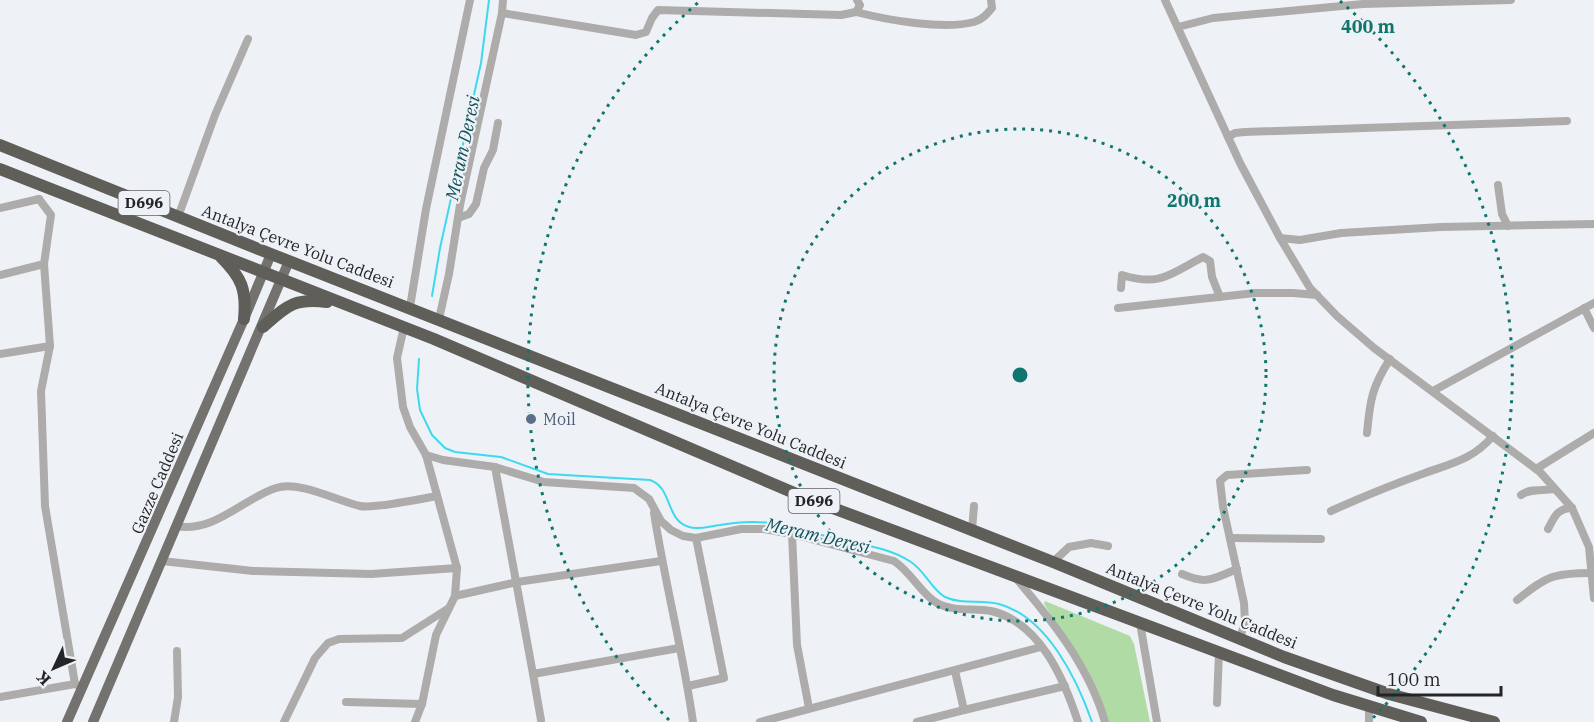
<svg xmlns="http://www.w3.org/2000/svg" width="1594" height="722" viewBox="0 0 1594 722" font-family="'IBM Plex Serif',serif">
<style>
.green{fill:#b0dba4}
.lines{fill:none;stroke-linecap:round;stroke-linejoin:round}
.stream{stroke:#3ed9ee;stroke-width:2}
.minor{stroke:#adacaa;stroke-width:8}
.major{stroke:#74726e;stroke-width:10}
.highway{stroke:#605e59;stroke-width:12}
.ring{fill:none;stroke:#0f766e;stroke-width:3;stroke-dasharray:3 6}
.service-dot{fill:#5c6f8a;stroke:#eef2f7;stroke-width:2}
.labels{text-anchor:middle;stroke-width:4.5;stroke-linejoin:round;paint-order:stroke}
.shield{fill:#eef2f7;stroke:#606265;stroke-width:1.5}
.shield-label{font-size:15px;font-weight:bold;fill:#232527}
.street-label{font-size:16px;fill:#232527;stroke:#eef2f7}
.service-label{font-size:16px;fill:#4e5e75;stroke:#eef2f7;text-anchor:start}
.water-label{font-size:18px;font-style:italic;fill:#11525a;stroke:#eef2f7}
.centre{fill:#0f766e;stroke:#eef2f7;stroke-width:3}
.ring-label{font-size:18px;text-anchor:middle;font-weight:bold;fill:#0f766e;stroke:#eef2f7;stroke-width:4.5;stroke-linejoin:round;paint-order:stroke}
</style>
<rect width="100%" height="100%" fill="#eef2f7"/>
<polygon class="green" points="1045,601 1130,636 1134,644 1150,722 1107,722 1069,644 1044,604"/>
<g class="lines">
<g class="stream">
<polyline points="432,296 440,248 481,63 489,0"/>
<path d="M419,359L417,389L420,410L432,435L445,448L455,452L501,457L548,474L650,480C673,488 665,520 689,527C699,530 710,526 720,525C737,522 754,521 770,523C792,526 812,533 833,538C858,544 889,547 911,562C925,571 932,590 945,597C962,605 982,599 999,604C1047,617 1077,679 1092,722"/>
</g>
<g class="minor">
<polyline points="1165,0 1240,163 1280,238 1310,288 1337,316 1374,348 1540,472 1572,508 1589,547 1594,598"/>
<path d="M856,12C887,20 943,30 974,22C982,20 987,14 992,8L991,0"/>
<polyline points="502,13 636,35 646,32 652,18 658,10 841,15 856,12 860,5 857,0"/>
<polyline points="1178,27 1213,18 1363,4 1511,0"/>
<polyline points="1228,137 1235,133 1245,132 1567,121"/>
<polyline points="1498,185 1502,214 1508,226"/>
<polyline points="39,199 51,215 44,264 50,346 41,391 45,506 75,684"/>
<polyline points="0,208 39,199"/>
<polyline points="178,217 215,115 248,39"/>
<polyline points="458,218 469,214 476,204 484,168 493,150 498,123"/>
<polyline points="1280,238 1300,240 1341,233 1441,227 1594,224"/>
<polyline points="0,275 44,264"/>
<path d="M1121,288L1122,275C1160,287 1170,274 1203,257L1210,261L1212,277L1220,297"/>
<polyline points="410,307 426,209 470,0"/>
<polyline points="1118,308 1255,293 1293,293 1317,295"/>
<polyline points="1584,308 1594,328"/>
<polyline points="439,319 449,274 460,205 502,13 503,0"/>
<polyline points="404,327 397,358 403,407 410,427 426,455 457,568 455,596 436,635 422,704 415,722"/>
<polyline points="0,354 50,346"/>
<polyline points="1433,391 1594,303"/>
<path d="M1367,433C1370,400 1372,387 1390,359"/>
<path d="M426,455L443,460L495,467L544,482L634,488L649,499L661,521L671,530L683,536L696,538L741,529H764L792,534L894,561C912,573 921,594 937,603C953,612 974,608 991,611C1040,622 1064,679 1078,722"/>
<polyline points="495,467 533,674 679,648"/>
<polyline points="1536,469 1594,433"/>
<path d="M1521,495C1530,488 1543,491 1554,489"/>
<path d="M1331,511C1362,497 1394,484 1425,473C1453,463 1473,459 1493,436"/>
<path d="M654,513C665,583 683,652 693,722"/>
<path d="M176,526C215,533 242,499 276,488C298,480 338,501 360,506C373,509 421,499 437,496"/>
<path d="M1548,529C1554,518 1557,508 1572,508"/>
<polyline points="972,530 974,506"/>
<polyline points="792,534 797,645 809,708"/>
<polyline points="1230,538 1321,539"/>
<polyline points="162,561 253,571 371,574 457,568"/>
<polyline points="1053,562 1069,547 1091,543 1108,546"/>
<path d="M1182,574C1208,585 1212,579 1237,569"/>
<path d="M1014,576C1051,619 1089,666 1105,722"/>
<polyline points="455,596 517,582 661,561"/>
<path d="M1517,600C1547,576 1553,573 1592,573"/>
<polyline points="1140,623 1157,722"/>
<polyline points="1240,638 1245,622 1244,603 1223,507 1220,481 1227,475 1307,470"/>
<polyline points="533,674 541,720"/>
<polyline points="688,686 724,678 696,538"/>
<polyline points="0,697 75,684 79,686"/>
<polyline points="346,702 422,704"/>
<polyline points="1217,703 1219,652"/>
<polyline points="964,710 1065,686"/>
<polyline points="174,722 178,697 177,651"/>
<polyline points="284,722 315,658 328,643 339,639 402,638 449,608"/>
<polyline points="760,722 1041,647"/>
<polyline points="917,722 964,710 955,671"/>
<polyline points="1369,722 1369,706"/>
</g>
<g class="major">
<polyline points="67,722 244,319 271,254"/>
<polyline points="93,722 289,261"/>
</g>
<g class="highway">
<polyline points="0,145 271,254 1053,562 1284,657 1389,694 1494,722"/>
<polyline points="0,169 434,339 806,498 1333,695 1421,722"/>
<path d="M221,257C241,277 247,289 244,319"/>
<path d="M263,327C287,306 293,298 327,302"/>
</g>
</g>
<g class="ring">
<circle cx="1020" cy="375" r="246"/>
<path d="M669 720A492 492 0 0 1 700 1M1340 1A492 492 0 0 1 1371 720"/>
</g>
<circle class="service-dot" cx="531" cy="419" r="6"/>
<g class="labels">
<g class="shield">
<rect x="118.5" y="191" width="51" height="24" rx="4.5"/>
<rect x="788.5" y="489" width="51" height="24" rx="4.5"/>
</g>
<g class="shield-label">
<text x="144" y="208">D696</text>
<text x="814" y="506">D696</text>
</g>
<g class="street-label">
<text transform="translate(298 246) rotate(21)" y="6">Antalya Çevre Yolu Caddesi</text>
<text transform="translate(751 425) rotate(22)" y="6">Antalya Çevre Yolu Caddesi</text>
<text transform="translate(157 483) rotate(-67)" y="6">Gazze Caddesi</text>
<text transform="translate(1202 605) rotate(22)" y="6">Antalya Çevre Yolu Caddesi</text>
</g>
<g class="service-label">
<text x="543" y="425">Moil</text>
</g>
<g class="water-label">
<text transform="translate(463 148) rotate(-78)" y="6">Meram Deresi</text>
<text transform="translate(818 536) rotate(13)" y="6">Meram Deresi</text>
</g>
</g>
<circle cx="1020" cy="375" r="9" class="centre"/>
<g class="ring-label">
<text x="1368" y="33">400 m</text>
<text x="1194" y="207">200 m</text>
</g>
<g transform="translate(54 668) rotate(226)" stroke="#eef2f7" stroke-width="4.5" paint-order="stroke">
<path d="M0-4.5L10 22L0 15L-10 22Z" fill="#232527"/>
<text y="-9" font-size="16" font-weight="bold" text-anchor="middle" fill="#232527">K</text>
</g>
<path d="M1378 686v9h123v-9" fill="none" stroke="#232527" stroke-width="3"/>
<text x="1387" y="686" font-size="18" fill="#232527" stroke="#eef2f7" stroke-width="4.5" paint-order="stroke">100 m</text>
</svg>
